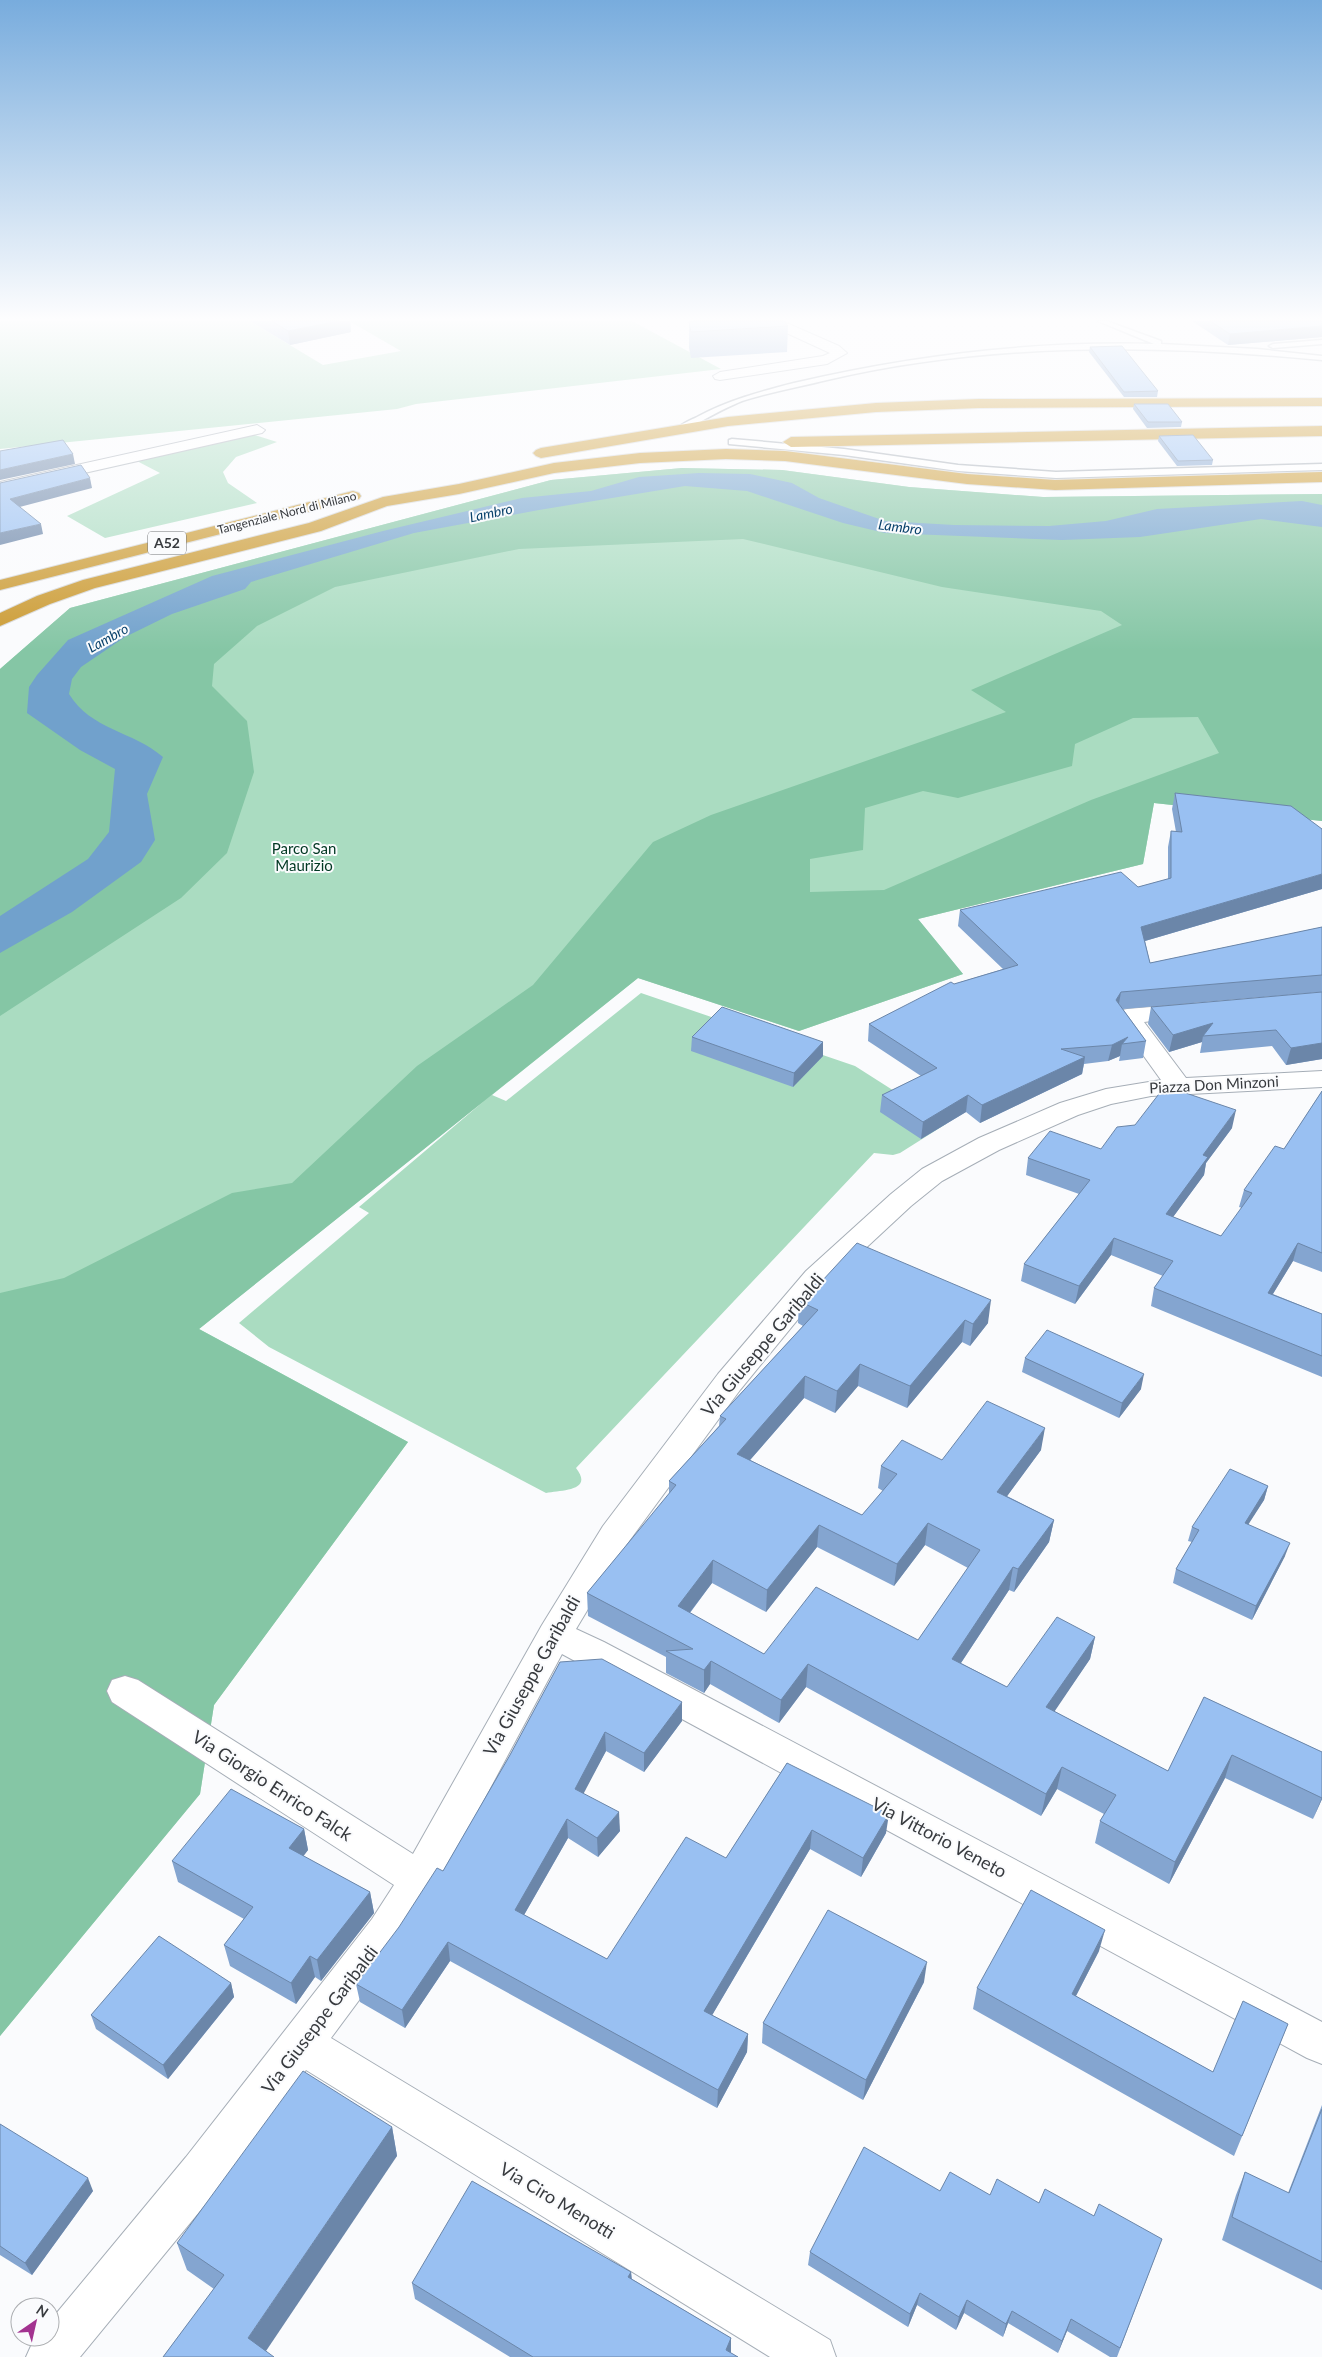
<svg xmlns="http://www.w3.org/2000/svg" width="1322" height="2357" viewBox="0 0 1322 2357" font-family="Lato,sans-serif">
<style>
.green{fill:#aadcc1}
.forest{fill:#85c6a5;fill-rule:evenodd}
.water{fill:#71a1cc}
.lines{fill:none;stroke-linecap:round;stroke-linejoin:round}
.lane-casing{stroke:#a6aeb7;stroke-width:3}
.street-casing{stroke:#a6aeb7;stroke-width:2}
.highway-casing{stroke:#d7d8d8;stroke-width:2}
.lane{fill:#fff;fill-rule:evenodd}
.street{fill:#fff;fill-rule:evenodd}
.highway{fill:#cb9a31;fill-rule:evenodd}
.wall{fill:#84a5d0;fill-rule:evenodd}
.shaded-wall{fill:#6b86a9}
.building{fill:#99c0f2;stroke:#6b86a9;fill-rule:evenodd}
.labels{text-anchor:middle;stroke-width:4;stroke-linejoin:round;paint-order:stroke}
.far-street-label{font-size:12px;fill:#373a3e;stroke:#fafbfd}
.far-water-label{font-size:14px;font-style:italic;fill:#0a426c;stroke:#fafbfd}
.shield{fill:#fafbfd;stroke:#727477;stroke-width:1}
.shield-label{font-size:14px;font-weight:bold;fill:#373a3e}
.park-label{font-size:15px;fill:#003722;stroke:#fafbfd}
.street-label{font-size:15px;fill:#373a3e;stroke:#fafbfd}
.near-street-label{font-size:18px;fill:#373a3e;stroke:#fafbfd}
</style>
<rect width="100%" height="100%" fill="#fafbfd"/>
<g class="green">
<polygon points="0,321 250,321 323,365 401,351 349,321 632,321 721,369 416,404 397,409 0,449"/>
<polygon points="252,434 277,442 236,457 223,472 228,483 257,503 105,538 67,516 160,473 135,460"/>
<path d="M682,468L782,470L909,487L1043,497L1322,494V821L1154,803L1143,864L918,919L963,974L799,1031L638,978L492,1095L506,1101L641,993L855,1066L946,1124L900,1153L893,1155L874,1153L576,1468C594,1491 562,1490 546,1493L269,1347L239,1323L369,1213L359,1207L484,1101L199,1329L408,1442L214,1705L200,1794L0,2036V669L70,608L551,480Z"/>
</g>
<path class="forest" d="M682,468L782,470L909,487L1043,497L1322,494V821L1154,803L1143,864L918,919L963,974L799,1031L638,978L199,1329L408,1442L214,1705L200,1794L0,2036V1293L64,1278L232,1193L292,1183L417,1066L533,985L653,842L711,815L1006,712L971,690L1122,625L1101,611L942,587L743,539L519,549L335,587L257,626L214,664L212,686L247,721L254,772L227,853L181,898L0,1016V669L70,608L551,480ZM1198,717L1219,753L1091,800L884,890L810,892V859L863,850L865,808L923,791L958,798L1072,766L1075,744L1133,718Z"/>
<path class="water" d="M699,473L750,474L792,483L819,498L885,521L954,525L1049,526L1106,521L1157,509L1302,501L1322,505V527L1261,519L1140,537L1062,540L885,533L843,523L747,491L685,486L539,510L414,533L251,582L245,589L172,614L125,637L81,667L72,679L69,694C91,730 133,731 163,757L147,794L155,840L141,862L72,912L0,953V916L88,859L109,832L115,769L80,750L27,713L29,687L37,675L68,640L212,576L383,531L522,498L591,491L639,477Z"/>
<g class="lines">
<g class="lane-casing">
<g id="lane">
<path d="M1098,321H1106L1161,341V344L1257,349L1322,356V360C1156,344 990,342 827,380C799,387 770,392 742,401C722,409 704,420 685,430L678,428C683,423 691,420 697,417C729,400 759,392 794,383C913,355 1032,341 1154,344Z"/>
<polygon points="1322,340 1322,344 1273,348 1269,346 1273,344"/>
<polygon points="732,439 844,449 958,465 1056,472 1322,464 1322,470 1056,478 958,471 844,455 729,444 729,440"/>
</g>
</g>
<g class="street-casing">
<g id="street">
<polygon points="766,321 782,321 839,346 847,353 827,364 720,380 715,379 713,376 720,372 823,356 830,353 767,324"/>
<polygon points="257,425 265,430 262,433 0,492 0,482"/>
<polygon points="1187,1004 1196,1006 1199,1011 1196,1016 1144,1022 1186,1078 1322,1071 1322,1087 1151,1096 1111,1104 1078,1115 999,1150 942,1181 911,1206 826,1285 740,1390 627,1544 576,1629 604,1642 1322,2022 1322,2064 1307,2058 562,1654 434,1893 400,1945 331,2038 830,2340 836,2357 770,2357 306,2070 218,2189 80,2357 26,2357 35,2337 50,2337 50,2321 186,2157 372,1919 394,1885 112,1702 107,1691 112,1680 125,1676 138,1680 413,1854 542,1625 603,1526 718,1374 806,1271 891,1194 922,1169 979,1138 1060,1103 1106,1089 1161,1080 1115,1016 1118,1011 1127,1009"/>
</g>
</g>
<g class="highway-casing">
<g id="highway">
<polygon points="1322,398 1322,406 979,408 876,412 728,426 541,458 536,456 533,453 536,450 541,448 728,417 876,403 979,399"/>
<polygon points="1322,426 1322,436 791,447 783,442 791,437"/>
<polygon points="726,449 785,451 967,474 1055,480 1322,472 1322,482 1055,490 967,484 785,461 726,459 640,463 554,473 459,494 387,506 321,531 95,588 50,604 0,626 0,613 37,596 83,580 309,523 383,497 459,484 554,463 640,453"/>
<polygon points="353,491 359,493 361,496 359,499 0,590 0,580"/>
</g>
</g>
<use href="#lane" class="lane"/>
<use href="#street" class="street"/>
<use href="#highway" class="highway"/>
</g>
<g class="wall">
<polygon points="250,321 350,321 351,332 290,345"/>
<polygon points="1192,321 1322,321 1322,337 1228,345"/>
<polygon points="689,322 788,326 787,352 691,358 689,348"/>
<polygon points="1090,347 1158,391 1157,397 1124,397 1089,352"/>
<polygon points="1134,404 1182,422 1181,427 1147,428 1133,409"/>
<polygon points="1159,436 1213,460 1212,465 1177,466 1158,441"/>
<polygon points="1175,793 1322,889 1145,941 1150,963 1322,927 1322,992 1123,1009 1146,1041 1143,1058 1119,1061 1120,1056 1108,1061 1084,1064 1082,1074 980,1123 966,1112 921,1139 880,1112 882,1095 921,1076 868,1041 869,1024 954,984 1003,969 958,926 960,910 1138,887 1168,879 1168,847 1171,831 1176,832 1172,809"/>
<polygon points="1322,992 1322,1059 1286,1065 1272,1046 1200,1053 1202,1042 1169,1052 1148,1024 1151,1007"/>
<polygon points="692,1037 823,1042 823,1056 793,1087 691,1051"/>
<polygon points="1322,1091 1322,1272 1293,1261 1273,1294 1322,1314 1322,1377 1151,1306 1154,1288 1163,1276 1111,1255 1075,1304 1021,1281 1024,1264 1079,1194 1026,1175 1028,1158 1101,1149 1232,1128 1206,1163 1204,1175 1173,1217 1221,1236 1242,1208 1239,1207 1244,1190 1284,1149"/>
<path d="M822,1281L988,1323L970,1346L962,1342L907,1408L858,1386L835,1413L804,1398L750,1460L862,1515L883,1491L878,1488L881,1466L1041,1450L1007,1496L1054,1520L1049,1542L1014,1592L1009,1590L961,1663L1007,1687L1095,1637L1090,1659L1054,1711L1168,1771L1204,1697L1322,1752V1799L1313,1819L1225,1778L1169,1884L1095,1843L1100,1821L1104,1814L1057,1789L1041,1816L806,1687L779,1723L710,1684L704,1693L666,1673V1657L588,1616L587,1593L669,1494V1481L719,1426L720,1416L803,1326L798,1323L799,1301ZM925,1545L968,1568L918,1640L764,1654L690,1613L712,1583L766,1612L817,1547L894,1586Z"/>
<polygon points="1025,1358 1141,1389 1119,1418 1022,1372"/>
<polygon points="1268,1486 1264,1500 1248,1524 1285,1556 1252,1620 1173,1583 1176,1569 1192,1542 1188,1541 1192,1527"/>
<polygon points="560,1662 682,1721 644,1772 606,1751 583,1793 620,1831 598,1857 568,1838 524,1915 607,1959 726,1858 787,1763 886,1833 861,1877 810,1849 712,2015 748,2034 747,2052 717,2108 450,1961 405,2028 360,2002 356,1984 443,1871 510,1755"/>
<polygon points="304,1829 308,1850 303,1856 370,1892 374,1913 321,1981 315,1977 296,2004 230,1966 224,1945 244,1919 178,1882 172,1861"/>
<polygon points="1099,1951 1076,1996 1213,2072 1288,2024 1234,2156 973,2009 977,1988"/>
<polygon points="924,1982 863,2100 762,2043 763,2023"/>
<polygon points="231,1983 234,1997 168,2079 96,2029 91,2015"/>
<polygon points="1322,2105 1322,2290 1222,2240 1236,2195 1245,2172 1288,2193"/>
<polygon points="0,2124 93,2191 32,2275 0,2255"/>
<polygon points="392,2127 397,2156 163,2357 214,2289 187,2270 177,2243"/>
<polygon points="940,2191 1039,2203 1094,2216 1162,2239 1117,2357 1110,2357 1067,2331 1058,2353 1008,2323 1003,2337 964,2313 956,2330 917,2305 908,2327 808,2265 810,2252"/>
<polygon points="631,2272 632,2279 731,2338 731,2353 738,2357 510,2357 415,2299 412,2283"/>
</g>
<g class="shaded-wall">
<polygon points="339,321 350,321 351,332 290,345 288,331"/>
<polygon points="1322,326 1322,337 1228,345 1230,334"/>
<polygon points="73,454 75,464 0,480 0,470"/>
<polygon points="90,478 92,488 12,509 10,499"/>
<polygon points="41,524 43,534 0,545 0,533"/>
<polygon points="1322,874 1322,889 1138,943 1141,927"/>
<polygon points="1121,992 1118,1009 1116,1000"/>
<polygon points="1213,1023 1203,1036 1202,1042 1169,1052 1173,1035"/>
<polygon points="1128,1037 1122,1044 1120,1056 1108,1061 1112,1045"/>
<polygon points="823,1042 823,1056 793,1087 794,1073"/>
<polygon points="1322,1043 1322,1059 1286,1065 1291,1048"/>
<polygon points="1085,1057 1082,1074 980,1123 982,1105"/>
<polygon points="968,1095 966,1112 921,1139 923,1122"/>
<polygon points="1236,1110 1232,1128 1206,1163 1204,1175 1162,1232 1166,1214 1203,1155"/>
<polygon points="1114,1238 1111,1255 1075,1304 1079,1286"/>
<polygon points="1298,1243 1293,1261 1263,1310 1268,1293"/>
<polygon points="991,1300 988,1323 970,1346 973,1324"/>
<polygon points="965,1320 962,1342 907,1408 910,1386"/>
<polygon points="860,1364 858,1386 835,1413 837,1391"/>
<polygon points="1144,1374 1141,1389 1119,1418 1122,1403"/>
<polygon points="805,1376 804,1398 736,1476 737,1454"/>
<polygon points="1045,1428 1041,1450 994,1514 997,1492"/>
<polygon points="1268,1486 1264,1500 1241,1536 1245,1523"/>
<polygon points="1054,1520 1049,1542 1014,1592 1018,1569"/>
<polygon points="928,1523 925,1545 894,1586 897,1564"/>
<polygon points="819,1525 817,1547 766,1612 767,1590"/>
<polygon points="1290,1543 1285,1556 1252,1620 1256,1606"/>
<polygon points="713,1560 712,1583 678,1628 678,1606"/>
<polygon points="1013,1567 1009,1590 949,1681 952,1659"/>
<polygon points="1095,1637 1090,1659 1042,1730 1046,1707"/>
<polygon points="711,1661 710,1684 704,1693 704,1670"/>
<polygon points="808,1664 806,1687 779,1723 781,1700"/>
<polygon points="682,1702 682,1721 644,1772 644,1753"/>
<polygon points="605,1732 606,1751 576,1808 575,1789"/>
<polygon points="1232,1755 1225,1778 1169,1884 1175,1862"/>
<polygon points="1062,1767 1057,1789 1041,1816 1046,1794"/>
<polygon points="1322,1797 1322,1799 1313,1819"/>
<polygon points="619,1812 620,1831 598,1857 597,1838"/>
<polygon points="889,1814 886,1833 861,1877 863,1858"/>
<polygon points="567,1819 568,1838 516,1929 515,1910"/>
<polygon points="304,1829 308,1850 293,1870 289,1848"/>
<polygon points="812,1830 810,1849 704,2029 704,2011"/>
<polygon points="370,1892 374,1913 321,1981 317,1960"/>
<polygon points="1105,1930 1099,1951 1066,2015 1072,1994"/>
<polygon points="448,1942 450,1961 405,2028 402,2010"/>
<polygon points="310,1956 315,1977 296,2004 291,1983"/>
<polygon points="927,1962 924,1982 863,2100 866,2080"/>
<polygon points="231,1983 234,1997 168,2079 163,2065"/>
<polygon points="748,2034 747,2052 717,2108 718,2090"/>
<polygon points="392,2127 397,2156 262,2357 248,2338"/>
<polygon points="88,2178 93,2191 32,2275 25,2263"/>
<polygon points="631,2272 632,2288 628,2277"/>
<polygon points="920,2293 917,2305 908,2327 910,2314"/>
<polygon points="967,2300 964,2313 956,2330 959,2317"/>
<polygon points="1012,2311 1008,2323 1003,2337 1006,2324"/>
<polygon points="1071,2319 1067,2331 1058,2353 1062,2341"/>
<polygon points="731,2338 731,2353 726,2350"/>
</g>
<g class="building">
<polygon points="272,321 339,321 288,331"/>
<polygon points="695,321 784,321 788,326 691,332 689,322"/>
<polygon points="1210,321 1322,321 1322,326 1230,334"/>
<polygon points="1122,346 1158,391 1124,392 1090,347"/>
<polygon points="1134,404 1168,404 1182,422 1148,422"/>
<polygon points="1193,435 1213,460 1178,461 1159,436"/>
<polygon points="63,440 73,454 0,470 0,451"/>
<polygon points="81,465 90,478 10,499 41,524 0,533 0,483"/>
<polygon points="1175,793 1291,806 1322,829 1322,874 1141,927 1150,963 1322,927 1322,975 1121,992 1116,1000 1146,1041 1122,1044 1128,1037 1112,1045 1061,1049 1085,1057 982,1105 968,1095 923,1122 882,1095 937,1068 869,1024 951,982 954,984 1018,965 960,910 1121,872 1138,887 1171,878 1171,831 1182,832"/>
<polygon points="1322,992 1322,1043 1291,1048 1276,1030 1203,1036 1213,1023 1173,1035 1151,1007"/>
<polygon points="722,1007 823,1042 794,1073 692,1037"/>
<polygon points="1165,1086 1236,1110 1203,1155 1208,1157 1166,1214 1221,1236 1252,1193 1244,1190 1275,1146 1284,1149 1322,1091 1322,1253 1298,1243 1268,1293 1322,1314 1322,1356 1154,1288 1173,1261 1114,1238 1079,1286 1024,1264 1090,1180 1028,1158 1050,1131 1101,1149 1117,1127 1135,1125"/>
<path d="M857,1243L991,1300L973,1324L965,1320L910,1386L860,1364L837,1391L805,1376L737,1454L862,1515L897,1474L881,1466L902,1440L942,1460L987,1401L1045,1428L997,1492L1054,1520L1018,1569L1013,1567L952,1659L1007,1687L1057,1617L1095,1637L1046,1707L1168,1771L1204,1697L1322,1752V1798L1232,1755L1175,1862L1100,1821L1116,1795L1062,1767L1046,1794L808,1664L781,1700L711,1661L704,1670L666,1651L693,1649L587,1593L676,1485L669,1481L726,1419L720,1416L818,1310L799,1301L819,1280L822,1281ZM928,1523L980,1550L918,1640L816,1587L764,1654L678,1606L713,1560L767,1590L819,1525L897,1564Z"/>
<polygon points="1047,1330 1144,1374 1122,1403 1025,1358"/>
<polygon points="1230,1469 1268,1486 1245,1523 1290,1543 1256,1606 1176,1569 1199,1530 1192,1527"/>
<polygon points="602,1659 682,1702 644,1753 605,1732 575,1789 619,1812 597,1838 567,1819 515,1910 607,1959 686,1837 726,1858 787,1763 889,1814 863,1858 812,1830 704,2011 748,2034 718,2090 448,1942 402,2010 356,1984 399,1927 437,1868 443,1871 510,1755 560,1662"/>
<polygon points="231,1789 304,1829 289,1848 370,1892 317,1960 310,1956 291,1983 224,1945 253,1907 172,1861"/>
<polygon points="1031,1890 1105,1930 1072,1994 1213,2072 1243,2001 1288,2024 1242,2136 977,1988"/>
<polygon points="828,1910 927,1962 866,2080 763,2023"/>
<polygon points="159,1936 231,1983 163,2065 91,2015"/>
<polygon points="303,2071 392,2127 248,2338 274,2357 163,2357 224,2275 177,2243"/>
<polygon points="1322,2109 1322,2262 1232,2217 1245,2172 1289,2193"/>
<polygon points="0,2124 88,2178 25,2263 0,2246"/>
<polygon points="864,2147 940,2191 950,2172 990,2195 997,2179 1039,2203 1045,2189 1094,2216 1099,2204 1162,2239 1120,2348 1071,2319 1062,2341 1012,2311 1006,2324 967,2300 959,2317 920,2293 910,2314 810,2252"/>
<polygon points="472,2181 631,2272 628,2277 731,2338 726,2350 738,2357 533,2357 412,2283"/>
</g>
<linearGradient id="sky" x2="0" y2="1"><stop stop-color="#78acdd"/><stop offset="0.49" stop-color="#fdfdfe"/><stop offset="1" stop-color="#fdfdfe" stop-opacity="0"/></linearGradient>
<rect width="1322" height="651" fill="url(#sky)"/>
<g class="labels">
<g class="far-street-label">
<text transform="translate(287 513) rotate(-14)" y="4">Tangenziale Nord di Milano</text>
</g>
<g class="far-water-label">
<text transform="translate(491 513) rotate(-12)" y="5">Lambro</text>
<text transform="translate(900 527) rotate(7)" y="5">Lambro</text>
<text transform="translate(108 638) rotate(-29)" y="5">Lambro</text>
</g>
<rect class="shield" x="148" y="531.5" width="38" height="23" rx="4"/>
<g class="shield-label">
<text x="167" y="548">A52</text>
</g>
<g class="park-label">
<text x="304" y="854">Parco San<tspan x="304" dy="17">Maurizio</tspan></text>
</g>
<g class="street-label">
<text transform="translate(1214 1085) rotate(-3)" y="5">Piazza Don Minzoni</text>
</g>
<g class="near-street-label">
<text transform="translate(763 1345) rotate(-50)" y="6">Via Giuseppe Garibaldi</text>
<text transform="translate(532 1676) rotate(-61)" y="6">Via Giuseppe Garibaldi</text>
<text transform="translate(272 1786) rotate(33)" y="6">Via Giorgio Enrico Falck</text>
<text transform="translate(939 1838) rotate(28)" y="6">Via Vittorio Veneto</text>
<text transform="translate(320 2020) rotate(-53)" y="6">Via Giuseppe Garibaldi</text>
<text transform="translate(557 2201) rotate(31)" y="6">Via Ciro Menotti</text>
</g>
</g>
<g transform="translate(35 2322) rotate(34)"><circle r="24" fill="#fafbfd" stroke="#acaeb1"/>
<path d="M0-4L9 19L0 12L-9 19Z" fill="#a33390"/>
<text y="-8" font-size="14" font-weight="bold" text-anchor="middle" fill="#373a3e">N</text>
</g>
</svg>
